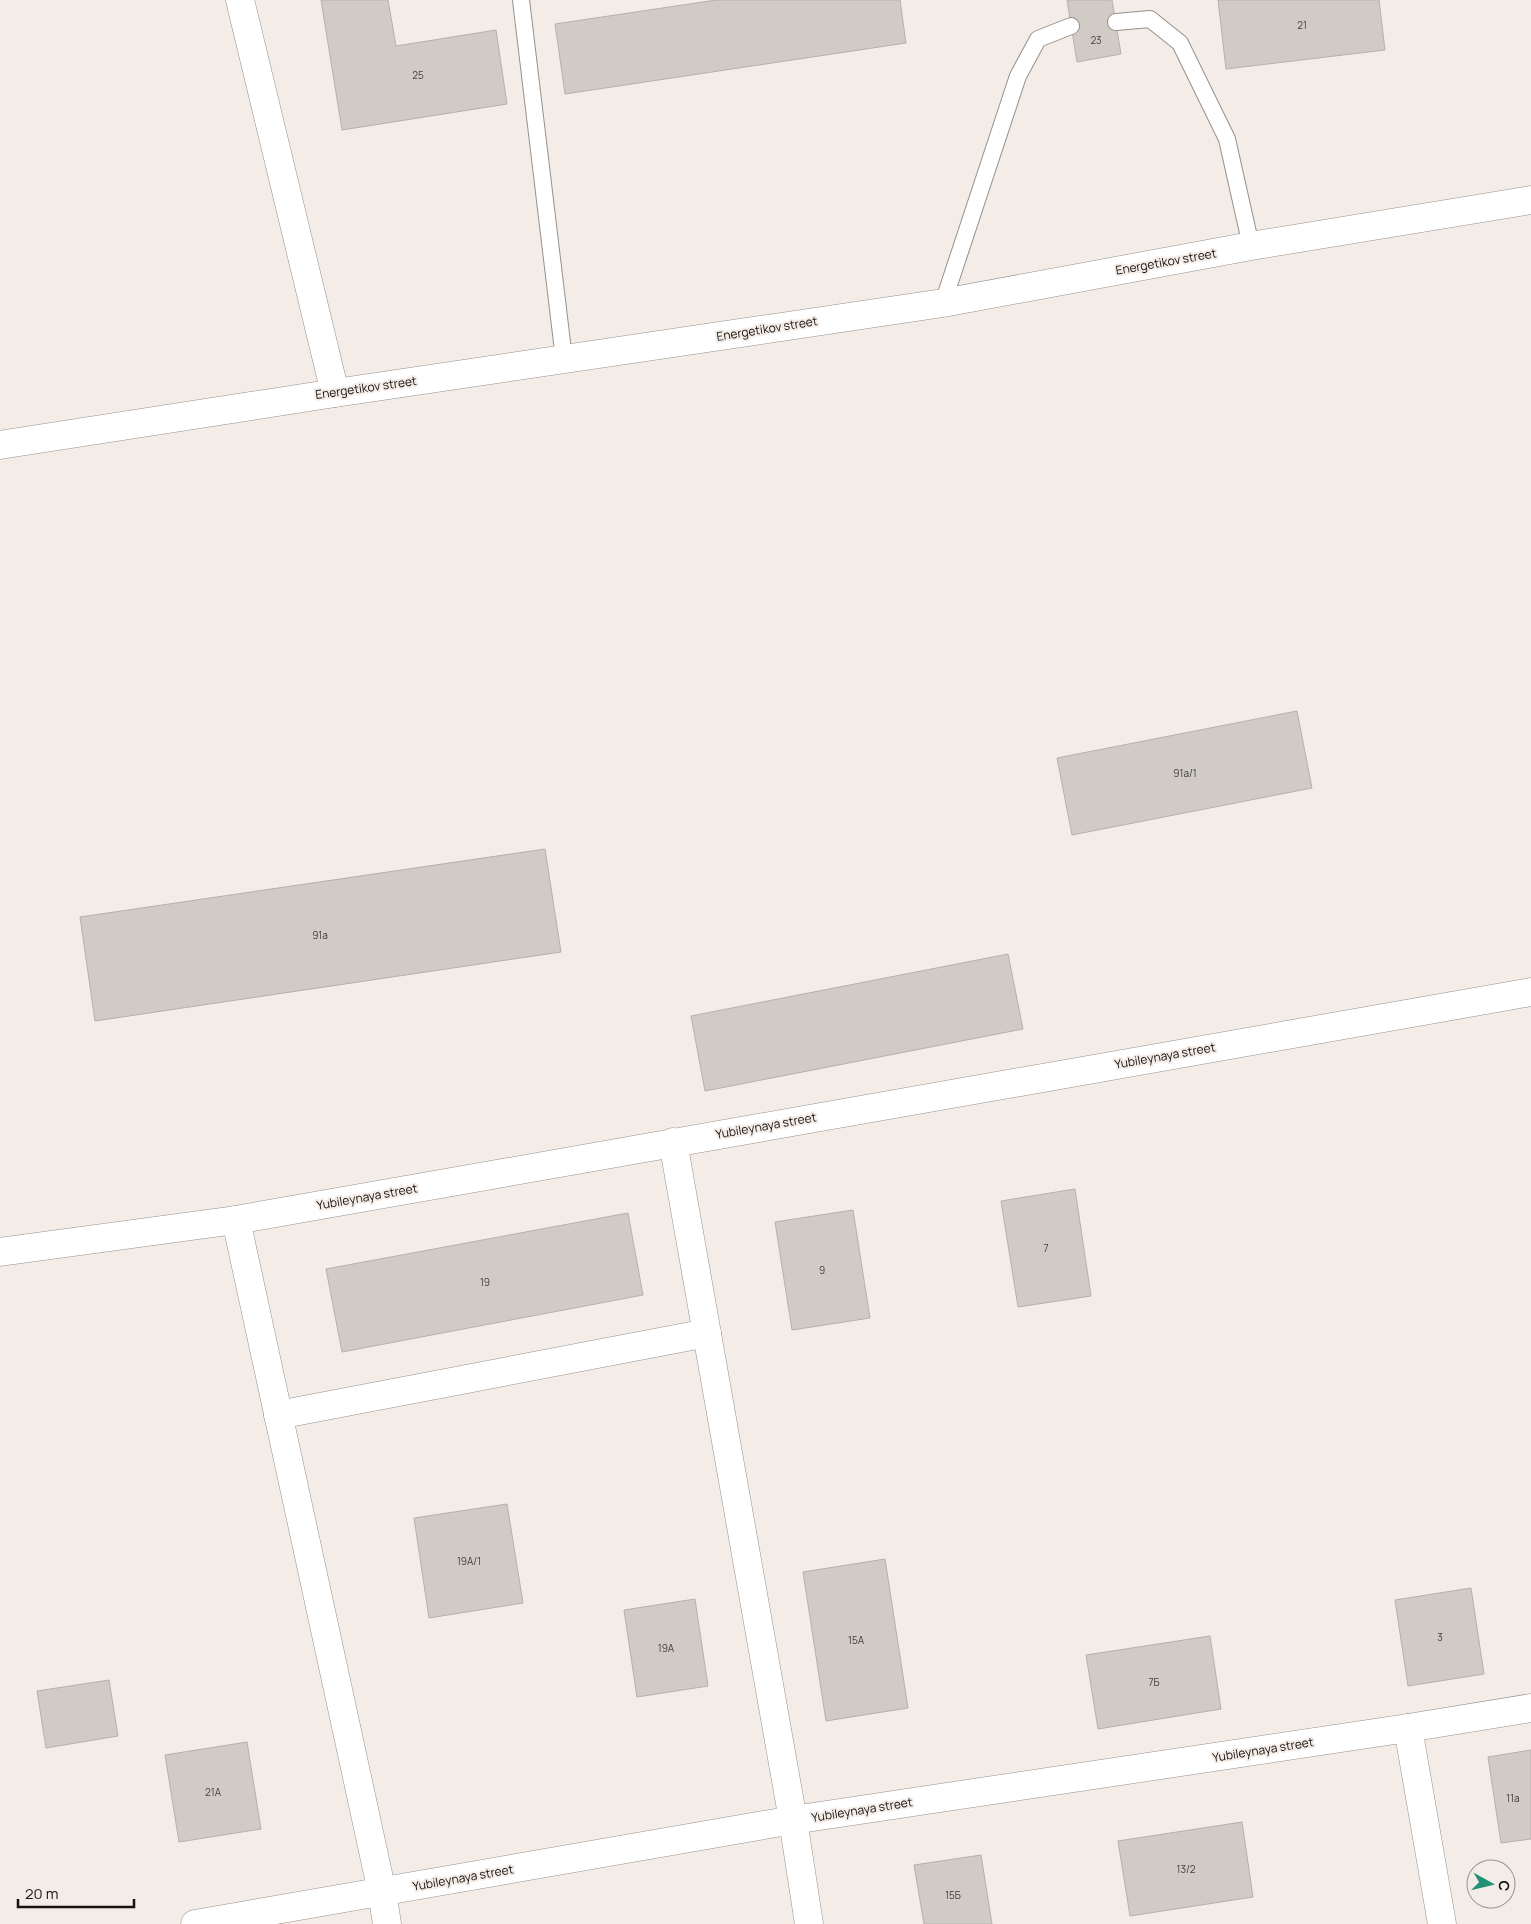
<svg xmlns="http://www.w3.org/2000/svg" width="1531" height="1924" viewBox="0 0 1531 1924" font-family="Manrope,sans-serif">
<style>
.building{fill:#d0ccc5;stroke:#b5b1aa}
.lines{fill:none;stroke-linecap:round;stroke-linejoin:round}
.lane-casing{stroke:#97908b;stroke-width:18}
.street-casing{stroke:#97908b;stroke-width:29}
.secondary-casing{stroke:#97908b;stroke-width:29}
.lane{stroke:#fff;stroke-width:16}
.street{stroke:#fff;stroke-width:28}
.secondary{stroke:#fff;stroke-width:28}
.labels{text-anchor:middle;stroke-width:4;stroke-linejoin:round;paint-order:stroke}
.number-label{font-size:10px;fill:#43403d}
.street-label{font-size:12px;fill:#141210;stroke:#f4ece6}
</style>
<rect width="100%" height="100%" fill="#f4ece6"/>
<g class="building">
<polygon points="321,0 388,0 396,46 496,30 507,104 342,130"/>
<polygon points="716,0 900,0 906,43 565,94 555,24"/>
<polygon points="1067,0 1112,0 1121,54 1077,62"/>
<polygon points="1218,0 1379,0 1385,50 1226,69"/>
<polygon points="1297,711 1312,788 1072,835 1057,758"/>
<polygon points="545,849 561,952 95,1021 80,917"/>
<polygon points="1008,954 1023,1029 705,1091 691,1016"/>
<polygon points="1075,1189 1091,1296 1018,1307 1001,1201"/>
<polygon points="853,1210 870,1318 792,1330 775,1222"/>
<polygon points="628,1213 643,1295 342,1352 326,1269"/>
<polygon points="507,1504 523,1603 429,1618 414,1518"/>
<polygon points="885,1559 908,1708 826,1721 803,1572"/>
<polygon points="1471,1588 1484,1674 1408,1686 1395,1600"/>
<polygon points="695,1599 708,1686 637,1697 624,1610"/>
<polygon points="1210,1636 1221,1709 1098,1729 1086,1655"/>
<polygon points="109,1680 118,1736 46,1748 37,1691"/>
<polygon points="247,1742 261,1829 179,1842 165,1755"/>
<polygon points="1531,1750 1531,1839 1501,1843 1488,1757"/>
<polygon points="1242,1822 1253,1897 1130,1916 1118,1841"/>
<polygon points="981,1855 992,1924 924,1924 914,1865"/>
</g>
<g class="lines">
<g class="lane-casing">
<g id="lane">
<polyline points="521,0 564,359"/>
<polyline points="1116,22 1150,19 1180,43 1227,139 1251,246"/>
<polyline points="943,303 1018,76 1038,39 1071,26"/>
</g>
</g>
<g class="street-casing">
<g id="street">
<polyline points="240,0 335,393"/>
<polyline points="673,1142 793,1820 809,1924"/>
<polyline points="236,1220 382,1892 387,1924"/>
<polyline points="0,1252 236,1220 1531,992"/>
<polyline points="278,1415 707,1333"/>
<polyline points="1408,1728 1442,1924"/>
<polyline points="195,1924 793,1820 1408,1728 1531,1708"/>
</g>
</g>
<g class="secondary-casing">
<polyline id="secondary" points="0,445 335,393 943,303 1251,246 1531,200"/>
</g>
<use href="#lane" class="lane"/>
<use href="#street" class="street"/>
<use href="#secondary" class="secondary"/>
</g>
<g class="labels">
<g class="number-label">
<text x="1302" y="29">21</text>
<text x="1096" y="44">23</text>
<text x="418" y="79">25</text>
<text x="1185" y="777">91а/1</text>
<text x="320" y="939">91а</text>
<text x="1046" y="1252">7</text>
<text x="822" y="1274">9</text>
<text x="485" y="1286">19</text>
<text x="469" y="1565">19А/1</text>
<text x="1440" y="1641">3</text>
<text x="856" y="1644">15А</text>
<text x="666" y="1652">19А</text>
<text x="1154" y="1686">7Б</text>
<text x="213" y="1796">21А</text>
<text x="1513" y="1802">11а</text>
<text x="1186" y="1873">13/2</text>
<text x="953" y="1899">15Б</text>
</g>
<g class="street-label">
<text transform="translate(1166 262) rotate(-10)" y="4">Energetikov street</text>
<text transform="translate(767 329) rotate(-9)" y="4">Energetikov street</text>
<text transform="translate(366 388) rotate(-8)" y="4">Energetikov street</text>
<text transform="translate(1165 1056) rotate(-10)" y="4">Yubileynaya street</text>
<text transform="translate(766 1126) rotate(-10)" y="4">Yubileynaya street</text>
<text transform="translate(367 1197) rotate(-10)" y="4">Yubileynaya street</text>
<text transform="translate(1263 1750) rotate(-9)" y="4">Yubileynaya street</text>
<text transform="translate(862 1810) rotate(-9)" y="4">Yubileynaya street</text>
<text transform="translate(463 1878) rotate(-10)" y="4">Yubileynaya street</text>
</g>
</g>
<g transform="translate(1491 1884) rotate(98)"><circle r="24" fill="#f4ece6" stroke="#9a9590"/>
<path d="M0-4L9 19L0 12L-9 19Z" fill="#219273"/>
<text y="-8" font-size="14" font-weight="bold" text-anchor="middle" fill="#141210">С</text>
</g>
<path d="M18 1899v8h116v-8" fill="none" stroke="#141210" stroke-width="2.5"/>
<text x="25" y="1899" font-size="15" fill="#141210" stroke="#f4ece6" stroke-width="4" paint-order="stroke">20 m</text>
</svg>
